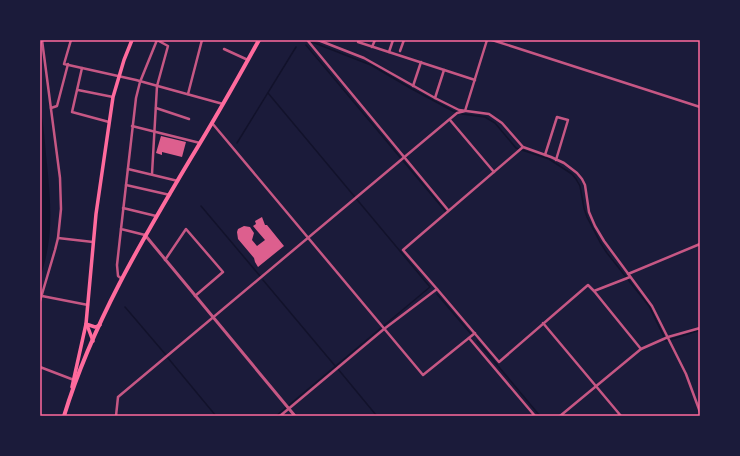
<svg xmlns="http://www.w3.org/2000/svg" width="740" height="456" viewBox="0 0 740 456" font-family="'Exo 2',sans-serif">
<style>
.water{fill:#12122b}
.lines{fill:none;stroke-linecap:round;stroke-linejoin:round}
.stream{stroke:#12122b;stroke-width:1.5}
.building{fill:#dd5f8e}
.minor{stroke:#c65784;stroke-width:2.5}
.tertiary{stroke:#c65784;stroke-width:3}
.secondary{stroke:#ff6b9d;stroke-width:3.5}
.trunk{stroke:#ff6b9d;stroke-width:4}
.neatline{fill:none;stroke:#ff6b9d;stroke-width:1.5}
</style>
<rect width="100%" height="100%" fill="#1b1b3a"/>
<path class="water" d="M40,106C44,125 45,145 47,164C51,204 54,240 40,277Z"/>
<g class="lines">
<g class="stream">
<polyline points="302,40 312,42 371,65 412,89 453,111 462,114 485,117 495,123 516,148 549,159 572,174 576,179 580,186 584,208 587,217 600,242 607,253 649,306 666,341 700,330"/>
<polyline points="306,45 446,212"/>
<polyline points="268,93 430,287 276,416"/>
<polyline points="237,143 296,47"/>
<polyline points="201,206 260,276"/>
<polyline points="263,280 336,367"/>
<polyline points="437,294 471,334"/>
<polyline points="125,307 166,355"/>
<polyline points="477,341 540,416"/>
<polyline points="168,358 216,416"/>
<polyline points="338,369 376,415"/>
</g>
</g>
<g class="building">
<polygon points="161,136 186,142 182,157 162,152 162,155 156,153"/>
<polygon points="262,217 265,225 267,225 284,246 258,267 255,262 254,258 238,239 237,232 238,229 244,226 250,227 254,233 252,240 257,246 265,240 253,226 256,224 255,221"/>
</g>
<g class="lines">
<g class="minor">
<polyline points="71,40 64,64 136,80 223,104"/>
<polyline points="308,40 308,41 448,210"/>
<polyline points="318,40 364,58 435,98 459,110 489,114 502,123 523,147 551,157 564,163 577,173 582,179 585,185 589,212 595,226 604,241 652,306 686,374 700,412"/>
<polyline points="492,40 700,107"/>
<polyline points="358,42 475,80"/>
<polyline points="372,47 375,40"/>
<polyline points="224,49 248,60"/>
<polyline points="400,51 404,40"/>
<polyline points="389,52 393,40"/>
<polyline points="82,68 72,112 109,122"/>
<polyline points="413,86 421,62"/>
<polyline points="78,90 113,97"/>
<polyline points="188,94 202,40"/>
<polyline points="435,98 444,70"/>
<polyline points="51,108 57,106 68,64"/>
<polyline points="156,108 189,119"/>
<polyline points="450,120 494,172"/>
<polyline points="212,123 423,375 475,333"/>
<polyline points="132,126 200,143"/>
<polyline points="545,155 557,117 568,120 556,160"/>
<polyline points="128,169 178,181"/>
<polyline points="152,174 157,86 168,46 157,40"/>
<polyline points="126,185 170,195"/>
<polyline points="123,208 156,216"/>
<polyline points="121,229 117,265 118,276 122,279"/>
<polyline points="145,235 121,229 136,98 140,82 157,40"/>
<polyline points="58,238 93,242"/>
<polyline points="165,260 186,229 223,272 195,296"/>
<polyline points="628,274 700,244"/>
<polyline points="437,289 499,362 588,285 594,291 630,277"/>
<polyline points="594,291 641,349"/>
<polyline points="42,296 88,305"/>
<polyline points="40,301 55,250 58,238 61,209 60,178 42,40"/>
<polyline points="543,323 621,416"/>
<polyline points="469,338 535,416"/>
<polyline points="40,367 74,380"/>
<polyline points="116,416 118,397 457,113 465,111 487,40"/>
<polyline points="280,416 384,329 437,289 403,250 523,147"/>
<polyline points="560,416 641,349 668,337 700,328"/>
</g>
<polyline class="tertiary" points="145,235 295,416"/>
<g class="secondary">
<polyline points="86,324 95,327 100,325"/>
<polyline points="87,325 93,341"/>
<polyline points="72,387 86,324 96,214 113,97 124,60 132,40"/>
</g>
<path class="trunk" d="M64,416C92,324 142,240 191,158C215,119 237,80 259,40"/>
</g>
<rect width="740" height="456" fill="none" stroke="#1b1b3a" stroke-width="82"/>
<rect x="41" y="41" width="658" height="374" class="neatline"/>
</svg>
